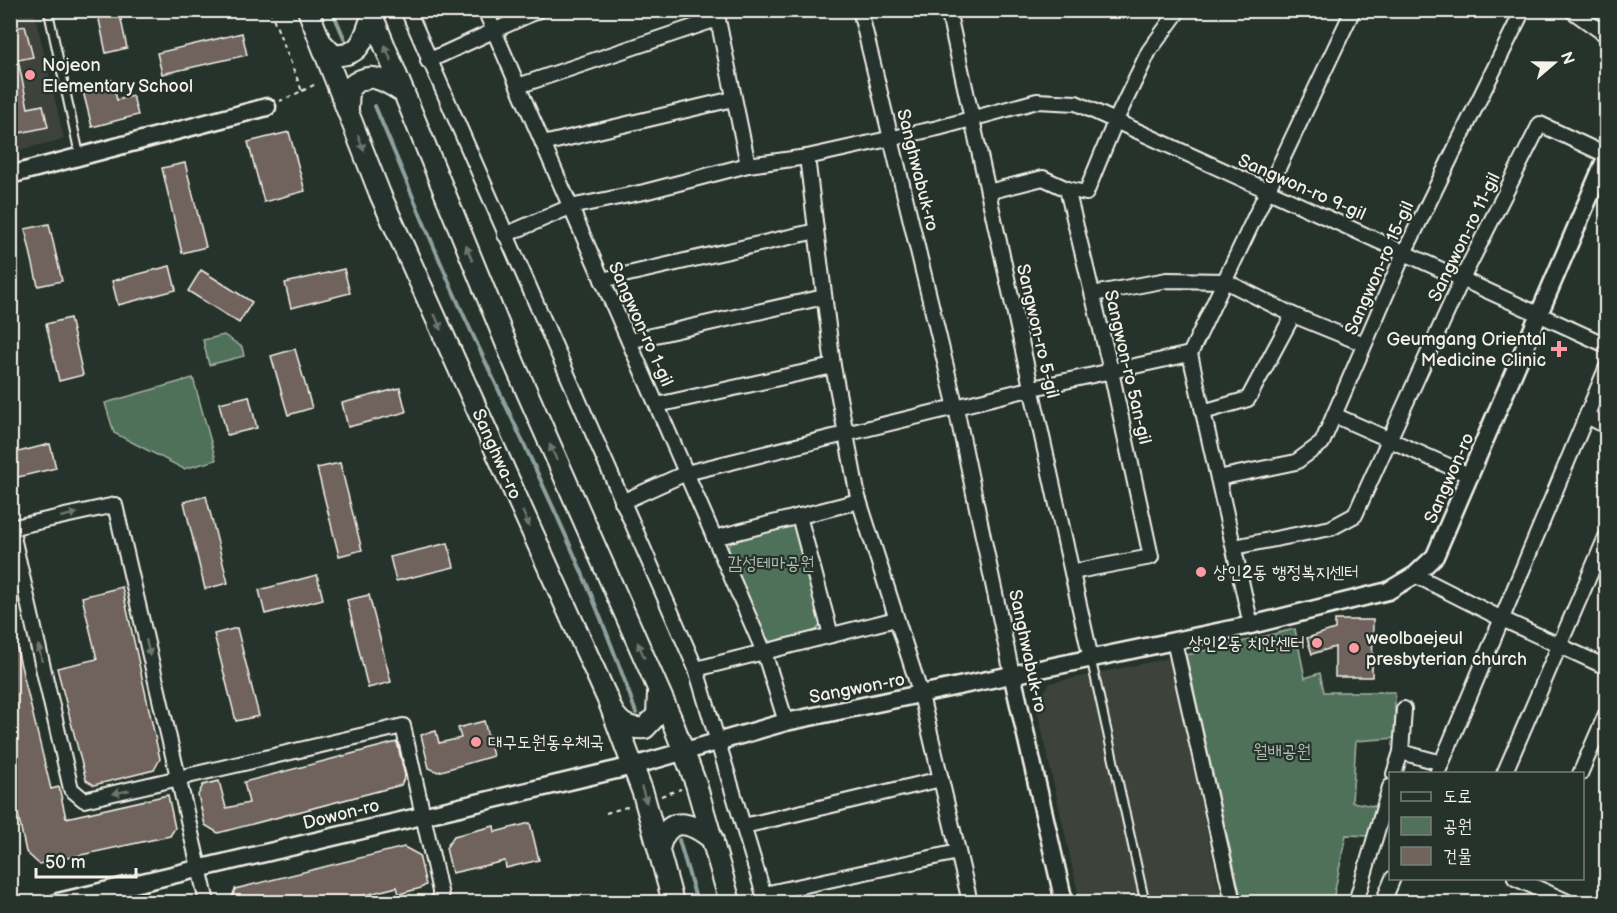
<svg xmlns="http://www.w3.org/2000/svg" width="1617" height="913" viewBox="0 0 1617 913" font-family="'Balsamiq Sans','Poor Story',sans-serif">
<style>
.built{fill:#3c423b}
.green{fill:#50715a;stroke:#a2b1a1;stroke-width:1.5}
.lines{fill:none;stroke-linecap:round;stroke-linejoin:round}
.stream{stroke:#8da19f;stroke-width:4}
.building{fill:#70645d;stroke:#f4f1e8;stroke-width:1.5}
.service-casing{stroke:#f4f1e8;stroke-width:11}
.minor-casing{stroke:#f4f1e8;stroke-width:18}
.tertiary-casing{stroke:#f4f1e8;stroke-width:21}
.secondary-casing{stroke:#f4f1e8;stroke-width:24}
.path{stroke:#f4f1e8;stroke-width:2;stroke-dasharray:4.5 4.5;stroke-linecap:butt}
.service{stroke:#26332d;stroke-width:7}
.minor{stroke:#26332d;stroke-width:14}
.tertiary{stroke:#26332d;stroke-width:16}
.secondary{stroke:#26332d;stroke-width:20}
.oneway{fill:#6e766e}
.poi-dot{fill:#ff9aa2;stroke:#26332d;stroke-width:2}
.labels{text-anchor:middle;stroke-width:4.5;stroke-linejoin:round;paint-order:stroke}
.poi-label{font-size:18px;fill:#f4f1e8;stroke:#26332d;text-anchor:start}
.street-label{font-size:18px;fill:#f4f1e8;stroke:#26332d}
.park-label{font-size:18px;fill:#b2beaf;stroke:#26332d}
</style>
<rect width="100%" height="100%" fill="#26332d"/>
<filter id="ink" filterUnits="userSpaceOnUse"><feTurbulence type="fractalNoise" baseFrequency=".0167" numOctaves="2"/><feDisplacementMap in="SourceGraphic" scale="12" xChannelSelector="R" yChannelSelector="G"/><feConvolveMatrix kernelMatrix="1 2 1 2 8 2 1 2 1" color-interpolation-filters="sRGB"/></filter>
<g filter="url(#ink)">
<g class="built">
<polygon points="10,11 34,11 64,139 11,152"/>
<polygon points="1170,658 1222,902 1080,902 1036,704 1050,683"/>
</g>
<g class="green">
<polygon points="492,11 522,11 498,22"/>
<polygon points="224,335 242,347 244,356 209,365 203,340"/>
<polygon points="193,378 216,460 184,469 114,433 105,403"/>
<polygon points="790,521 798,527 823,622 815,631 772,642 763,636 728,548 733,537"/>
<polygon points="1295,629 1305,678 1320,673 1324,692 1395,692 1395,738 1356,741 1352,802 1378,807 1371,836 1346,835 1333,900 1321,902 1242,902 1186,655"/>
</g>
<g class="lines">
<g class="stream">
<polyline points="332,10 345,40"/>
<path d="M375,106C405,177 434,250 466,320C526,450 590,577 636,713"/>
<polyline points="679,840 697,902"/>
</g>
</g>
<g class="building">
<polygon points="97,10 119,10 127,48 106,53"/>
<polygon points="25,26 33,57 18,60 28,108 43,105 48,127 10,135 10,29"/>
<polygon points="242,33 247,55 162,74 157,53"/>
<polygon points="112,80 117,100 133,96 138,115 92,127 82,87"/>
<polygon points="289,132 305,191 264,202 248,142"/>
<polygon points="185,163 206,247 182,253 162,168"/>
<polygon points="49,224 62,281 38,286 25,229"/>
<polygon points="170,266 176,290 118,305 112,281"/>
<polygon points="344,269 350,293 291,308 285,283"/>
<polygon points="201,270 252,302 239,323 188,291"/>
<polygon points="70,318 83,375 59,381 46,324"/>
<polygon points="295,349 312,408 288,415 271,356"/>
<polygon points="400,388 406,412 348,427 342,403"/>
<polygon points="249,396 257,428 227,435 219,403"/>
<polygon points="50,444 56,468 10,479 10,454"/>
<polygon points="340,463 362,550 339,556 317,468"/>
<polygon points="206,496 228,583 205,589 184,502"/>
<polygon points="448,543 454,567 396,581 390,557"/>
<polygon points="317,575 323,599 265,614 259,590"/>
<polygon points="122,587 160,759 154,770 94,785 86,780 57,668 97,659 82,597"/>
<polygon points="369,595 391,682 368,688 347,600"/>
<polygon points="1335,620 1373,620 1372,677 1335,677 1335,647 1312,654 1307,638 1335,629"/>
<polygon points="237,628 259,716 236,721 214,634"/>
<polygon points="15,641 51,789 59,787 66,818 168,795 175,828 170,836 39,864 26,852 10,777 10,642"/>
<polygon points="484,721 493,756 438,772 429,768 421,735 436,731 439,743 461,738 458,728"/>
<polygon points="397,742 405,776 401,785 218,833 205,825 198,795 203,785 219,781 226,808 249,803 244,782"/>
<polygon points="530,823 539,860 506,868 505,861 452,873 446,848 454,836 494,826 495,832"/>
<polygon points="404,847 419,855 426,885 421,888 399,894 397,887 334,903 230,903 235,889"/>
</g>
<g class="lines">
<g class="service-casing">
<g id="service">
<polyline points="48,10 80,157"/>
<polyline points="1091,659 1145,902"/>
</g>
</g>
<g class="minor-casing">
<g id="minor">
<polyline points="408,10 696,669 766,902"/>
<polyline points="485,10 764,652 786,722"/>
<polyline points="716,10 748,165"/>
<polyline points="860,10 956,408 1012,674"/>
<polyline points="948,10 1091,659"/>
<polyline points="1571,10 1606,35"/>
<polyline points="428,61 539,10"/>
<polyline points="518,86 717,19"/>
<polyline points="543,144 733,99"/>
<polyline points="807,157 833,366 858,497 921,695 970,902"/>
<polyline points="1067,189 1086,193 1115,122 1149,51 1179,10"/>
<polyline points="988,192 1043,178 1067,189 1111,371 1151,557 1072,572"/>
<polyline points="505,235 570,207 644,192 748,165 807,157 938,128 1037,101 1076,103 1606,345"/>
<polyline points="602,280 816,231"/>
<polyline points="1093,294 1167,280 1225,281 1293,315 1364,344"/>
<polyline points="629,341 824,297"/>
<polyline points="657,405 833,366"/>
<polyline points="1203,412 1248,399 1293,315"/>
<polyline points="1334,415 1471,476"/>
<polyline points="1587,416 1606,426"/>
<polyline points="1218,478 1296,462 1322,443 1404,253 1523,10"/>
<polyline points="622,502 686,473 1033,388 1190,354"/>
<polyline points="799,516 831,635"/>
<polyline points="10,528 115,505 207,902"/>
<polyline points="11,528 71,789 84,800 403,726 441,896 437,902"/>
<polyline points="714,538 859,501"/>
<polyline points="1234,547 1331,528 1355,515 1462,279 1540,124 1606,155"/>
<polyline points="1415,575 1502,619 1606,667"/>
<polyline points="1251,625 1190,354 1353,10"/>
<polyline points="1174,641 1233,902"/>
<polyline points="696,669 896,619"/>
<polyline points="1401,752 1442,763"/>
<polyline points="1394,774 1401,752 1404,709"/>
<polyline points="1437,774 1606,369"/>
<polyline points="1504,774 1606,537"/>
<polyline points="1580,774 1606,714"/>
<polyline points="744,826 941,779"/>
<polyline points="1515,878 1568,902"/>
<polyline points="764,894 958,852"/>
<polyline points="1356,902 1390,787"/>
<polyline points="1383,902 1393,878"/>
<polyline points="1606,902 1606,901"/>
</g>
</g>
<g class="tertiary-casing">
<g id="tertiary">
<polyline points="10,175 267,107"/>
<polyline points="1012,674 1064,902"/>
<polyline points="58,902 633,766 786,722 1251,625 1388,591 1415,575 1435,556 1606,158"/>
</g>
</g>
<g class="secondary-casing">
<g id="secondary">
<polyline points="308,10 380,194 608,700 643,793 673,902"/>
<polyline points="370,10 515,365 671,718 696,784 730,902"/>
<path d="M321,42L333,55C361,57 364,39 372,16"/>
<path d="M348,108L349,88C370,69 383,80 404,93"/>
<path d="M613,712C621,725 630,729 645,728L657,715L658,693"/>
<path d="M659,849C668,813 691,822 713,840"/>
</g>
</g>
<g class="path">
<polyline points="270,10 302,91 280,101"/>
<polyline points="302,91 318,83"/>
<polyline points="661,796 681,789"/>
<polyline points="606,813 630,806"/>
</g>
<use href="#service" class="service"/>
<use href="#minor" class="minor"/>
<use href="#tertiary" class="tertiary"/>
<use href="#secondary" class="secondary"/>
</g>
<defs><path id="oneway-solid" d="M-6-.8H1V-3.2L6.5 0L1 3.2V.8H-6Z" transform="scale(1.5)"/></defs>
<g class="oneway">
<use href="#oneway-solid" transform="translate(388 53) rotate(-113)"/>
<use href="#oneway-solid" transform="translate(361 143) rotate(70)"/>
<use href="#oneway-solid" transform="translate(469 253) rotate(-112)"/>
<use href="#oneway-solid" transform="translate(438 322) rotate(66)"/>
<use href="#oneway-solid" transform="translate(553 452) rotate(-114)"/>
<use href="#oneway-solid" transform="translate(69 515) rotate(-13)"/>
<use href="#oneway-solid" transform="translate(526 519) rotate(66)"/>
<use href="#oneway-solid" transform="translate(148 648) rotate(77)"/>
<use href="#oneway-solid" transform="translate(641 650) rotate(-114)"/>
<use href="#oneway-solid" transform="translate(40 653) rotate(-103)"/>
<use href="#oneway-solid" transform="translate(121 792) rotate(168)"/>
<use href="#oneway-solid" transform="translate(644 795) rotate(72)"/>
</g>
</g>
<g class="poi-dot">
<circle cx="30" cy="75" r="6"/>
<path d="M1556 340h6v6h6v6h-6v6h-6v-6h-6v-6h6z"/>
<circle cx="1201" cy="572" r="6"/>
<circle cx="1317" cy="643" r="6"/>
<circle cx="1354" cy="648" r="6"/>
<circle cx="476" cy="742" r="6"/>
</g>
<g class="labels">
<g class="poi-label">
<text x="42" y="71">Nojeon<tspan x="42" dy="21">Elementary School</tspan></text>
<text x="1546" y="345" text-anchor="end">Geumgang Oriental<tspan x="1546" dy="21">Medicine Clinic</tspan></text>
<text x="1213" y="578">상인2동 행정복지센터</text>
<text x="1366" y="644">weolbaejeul<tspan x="1366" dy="21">presbyterian church</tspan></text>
<text x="1305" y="649" text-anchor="end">상인2동 치안센터</text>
<text x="488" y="748">대구도원동우체국</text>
</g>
<g class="street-label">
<text transform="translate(918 170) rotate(76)" y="6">Sanghwabuk-ro</text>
<text transform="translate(1302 187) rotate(24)" y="6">Sangwon-ro 9-gil</text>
<text transform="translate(1464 237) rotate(-64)" y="6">Sangwon-ro 11-gil</text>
<text transform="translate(1379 268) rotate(-66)" y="6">Sangwon-ro 15-gil</text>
<text transform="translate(641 324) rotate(66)" y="6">Sangwon-ro 1-gil</text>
<text transform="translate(1038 331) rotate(77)" y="6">Sangwon-ro 5-gil</text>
<text transform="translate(1128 367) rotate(77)" y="6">Sangwon-ro 5an-gil</text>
<text transform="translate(497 454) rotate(66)" y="6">Sanghwa-ro</text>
<text transform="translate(1449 478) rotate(-66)" y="6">Sangwon-ro</text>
<text transform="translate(1028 651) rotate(78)" y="6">Sanghwabuk-ro</text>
<text transform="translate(857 688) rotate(-11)" y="6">Sangwon-ro</text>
<text transform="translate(341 814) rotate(-14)" y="6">Dowon-ro</text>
</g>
<g class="park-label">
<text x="771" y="569">감성테마공원</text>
<text x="1282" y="757">월배공원</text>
</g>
</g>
<rect width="1617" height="913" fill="none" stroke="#26332d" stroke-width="36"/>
<rect x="18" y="18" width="1581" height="877" fill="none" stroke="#f4f1e8" stroke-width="2" filter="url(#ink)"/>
<rect x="1389" y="772" width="195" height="108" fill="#26332d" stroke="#787f78" stroke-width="1.5"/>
<rect x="1401" y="792" width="30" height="9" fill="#26332d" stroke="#787f78" stroke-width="1.5"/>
<text x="1443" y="802" font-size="18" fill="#f4f1e8">도로</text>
<rect x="1401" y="817" width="30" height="18" fill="#50715a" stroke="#787f78" stroke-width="1.5"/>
<text x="1443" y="832" font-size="18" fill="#f4f1e8">공원</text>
<rect x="1401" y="847" width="30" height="18" fill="#70645d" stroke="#787f78" stroke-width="1.5"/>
<text x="1443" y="862" font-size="18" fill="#f4f1e8">건물</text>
<g transform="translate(1554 63) rotate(70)" stroke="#26332d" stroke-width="4.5" paint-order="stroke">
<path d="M0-4.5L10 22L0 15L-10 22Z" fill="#f4f1e8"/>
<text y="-9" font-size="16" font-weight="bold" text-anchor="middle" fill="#f4f1e8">N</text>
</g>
<path d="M36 868v9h100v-9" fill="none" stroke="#f4f1e8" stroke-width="3"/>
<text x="45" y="868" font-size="18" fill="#f4f1e8" stroke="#26332d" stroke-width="4.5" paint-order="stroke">50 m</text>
</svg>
